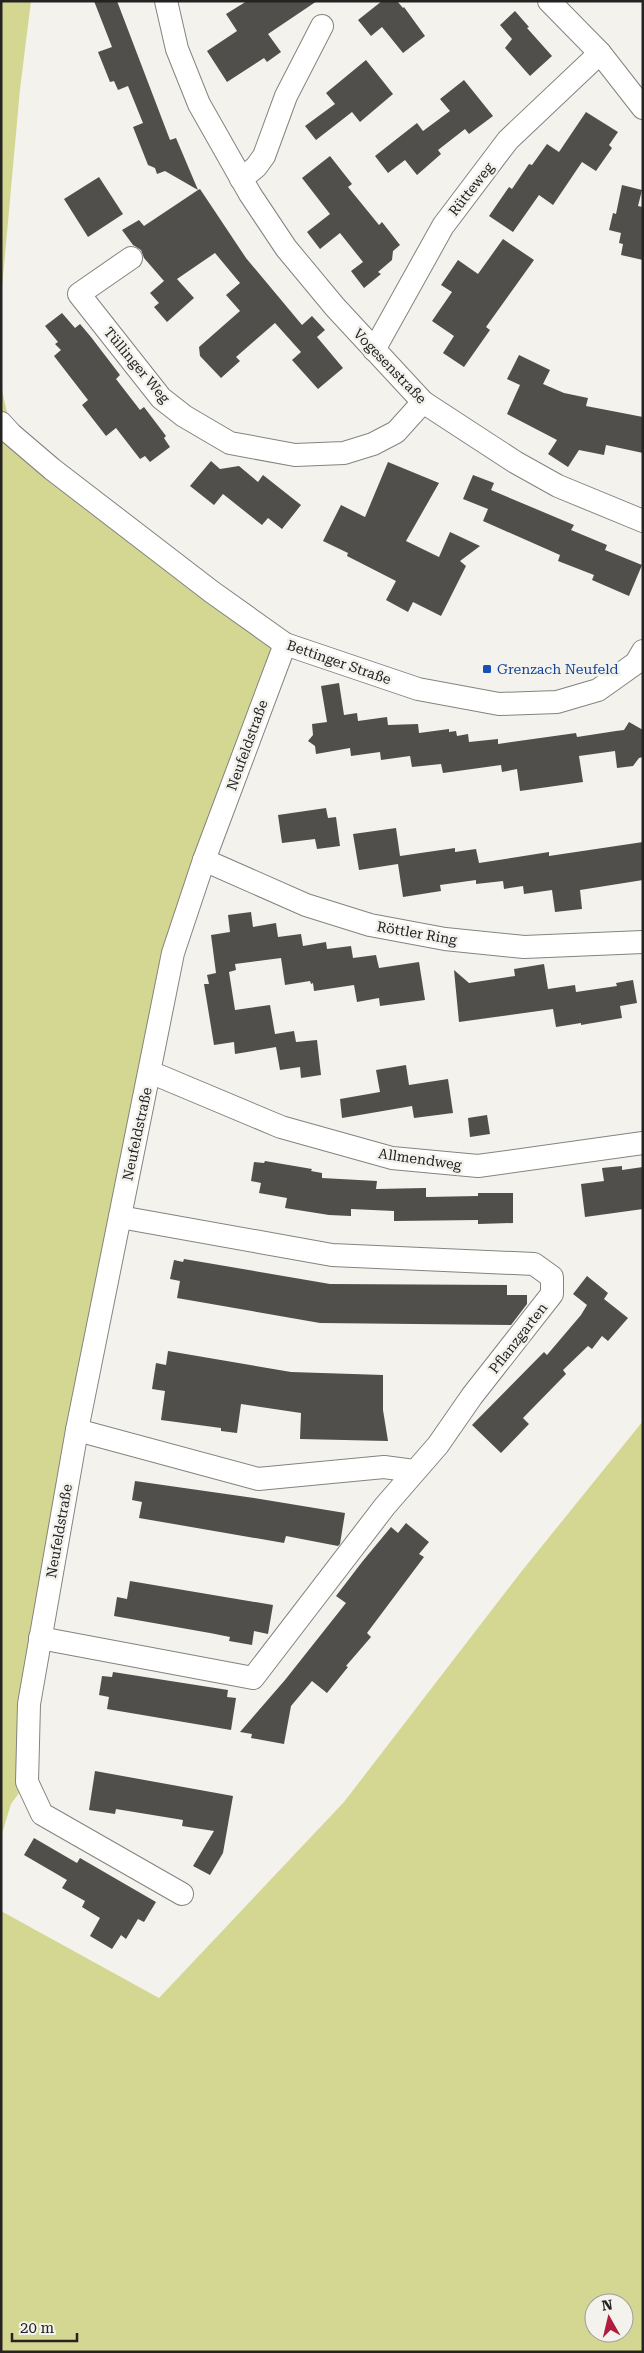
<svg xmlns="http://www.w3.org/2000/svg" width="644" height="2353" viewBox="0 0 644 2353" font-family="'Roboto Serif',serif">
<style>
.green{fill:#d4d791;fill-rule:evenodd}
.building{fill:#504f4b}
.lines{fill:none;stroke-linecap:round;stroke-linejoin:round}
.street-casing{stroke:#84837f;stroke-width:24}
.street{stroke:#fff;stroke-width:22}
.transit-dot{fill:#1a4fb4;stroke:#f3f2ed;stroke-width:2}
.labels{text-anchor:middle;stroke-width:5;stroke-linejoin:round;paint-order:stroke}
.street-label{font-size:14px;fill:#242322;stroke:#f3f2ed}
.transit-label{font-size:14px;fill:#164399;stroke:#f3f2ed;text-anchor:start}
</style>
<rect width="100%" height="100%" fill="#f3f2ed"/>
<g class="green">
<polygon points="1,1 31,1 20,89 1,299"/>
<polygon points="1,386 12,434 285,644 204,860 150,1072 27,1782 11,1804 1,1837"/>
<path d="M643,1421V2352H1V1911L159,1998L344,1802L521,1572ZM594,2303H624V2333H594Z"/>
</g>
<g class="building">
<polygon points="94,1 117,1 170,140 176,138 198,190 200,189 246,258 302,325 312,316 325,330 317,337 343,368 318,389 292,360 301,352 275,323 236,357 240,361 221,378 200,356 199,347 240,311 226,295 240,283 215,253 177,279 194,298 167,322 154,307 159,303 150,293 164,281 144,258 141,250 133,245 122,230 139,220 144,226 198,190 165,171 157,174 155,168 148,165 133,127 143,123 128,86 118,90 114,81 110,82 98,52 112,47"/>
<polygon points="247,1 317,1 268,34 281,52 267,62 264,58 227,82 207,51 237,31 226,14"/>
<polygon points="382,1 397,1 403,8 404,7 425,36 403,53 382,27 371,36 358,20"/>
<polygon points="515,11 529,27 527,28 552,56 530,76 505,48 512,39 500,25"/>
<polygon points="366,60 393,94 360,122 352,112 316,140 305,126 335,104 326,93"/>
<polygon points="464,80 493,116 469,134 465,129 438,150 441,154 417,175 405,160 388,173 375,156 417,123 423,131 450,111 440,99"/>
<polygon points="586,112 618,132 609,145 612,148 596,171 582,162 553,205 539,195 513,232 489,216 509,187 512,189 529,164 532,165 547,144 559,152"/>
<polygon points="330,156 352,184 348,187 379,225 382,222 400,245 393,251 392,260 378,272 381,274 364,288 351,271 363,262 340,233 320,249 307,232 330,214 302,178"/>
<polygon points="99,177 123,214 88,237 64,199"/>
<polygon points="622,185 642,190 638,206 643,207 643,260 621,255 623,244 619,243 621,233 609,230 613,213 616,214"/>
<polygon points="503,239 534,260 486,327 490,330 464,367 443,353 454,336 432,321 452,292 441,285 458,260 478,274"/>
<polygon points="62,313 75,328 80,324 91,337 120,375 116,379 140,410 144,407 166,436 164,438 170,447 150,462 145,456 140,459 116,428 106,436 82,405 88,400 54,356 61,350 55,344 58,342 45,326"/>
<polygon points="519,355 550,370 543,384 564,393 588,398 586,406 643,417 643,453 606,445 604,455 579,450 568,467 548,454 557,440 507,414 520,385 507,379"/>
<polygon points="211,461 220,469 239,466 258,482 263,475 301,505 282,529 268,518 262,525 223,494 214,505 190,486"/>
<polygon points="388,462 439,483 406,541 439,557 450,532 480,546 460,561 466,566 441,616 413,602 408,612 386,600 396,581 347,556 348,553 323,541 341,505 365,517"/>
<polygon points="473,475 494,483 491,490 574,525 571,530 607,545 605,550 642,565 629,596 592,580 594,575 558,561 560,555 483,521 488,509 463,499"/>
<polygon points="339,683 344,715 357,713 358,721 387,717 388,725 418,724 419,733 449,729 449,732 456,731 457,736 468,734 469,742 498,739 498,744 576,733 577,737 616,731 624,730 629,722 643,730 643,757 639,758 633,766 617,768 615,751 579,756 583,782 520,791 517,769 502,772 501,765 443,773 441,764 412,767 410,756 381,760 380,752 351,756 350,748 316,754 315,746 308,741 313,735 312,724 327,722 321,686"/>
<polygon points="326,808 328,818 336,817 340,846 317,849 315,839 282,843 278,815"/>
<polygon points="396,828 400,856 455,848 455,852 476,849 479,863 549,852 549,856 643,842 643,880 580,890 582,909 555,912 552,890 524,894 523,886 504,889 503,881 476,884 476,880 440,885 441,891 403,897 398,864 359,870 353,834"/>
<polygon points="251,912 253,927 276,923 278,937 301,934 303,946 326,942 327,949 351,946 353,958 376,955 379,968 419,962 425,1000 380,1006 379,998 357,1002 354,985 314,991 313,983 311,984 310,981 285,985 281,958 235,964 236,970 229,972 235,1010 270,1005 275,1034 294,1031 296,1042 317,1040 321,1075 301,1078 300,1067 280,1070 276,1047 235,1054 234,1042 214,1045 204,984 209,984 207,975 216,973 211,935 230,932 228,915"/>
<polygon points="544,964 548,989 575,985 576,992 617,986 616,983 633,980 637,1003 620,1006 622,1018 581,1025 581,1023 556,1027 553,1009 459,1022 454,970 469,983 515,976 514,969"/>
<polygon points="406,1065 409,1085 448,1079 453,1113 414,1118 412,1106 342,1118 340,1099 380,1092 376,1070"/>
<polygon points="487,1115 490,1134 470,1137 468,1118"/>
<polygon points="265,1161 312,1169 311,1171 322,1173 322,1178 377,1181 376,1189 426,1188 426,1197 478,1196 478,1193 513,1193 513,1223 478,1224 478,1220 394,1221 394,1211 351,1209 351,1216 329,1215 285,1208 287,1198 259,1193 261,1183 251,1181 254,1162 264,1163"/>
<polygon points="622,1166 622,1170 643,1167 643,1209 585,1217 581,1184 604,1181 602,1168"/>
<polygon points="184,1259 330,1284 507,1285 507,1295 527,1295 527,1304 511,1325 320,1323 177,1298 180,1281 170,1279 174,1260 183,1262"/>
<polygon points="587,1276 608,1293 604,1299 628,1318 608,1341 602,1336 592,1349 588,1346 563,1370 566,1374 523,1418 529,1424 501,1453 472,1425 544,1352 547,1355 581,1315 587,1305 573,1294"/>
<polygon points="168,1351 291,1372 383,1375 383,1410 388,1441 300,1439 301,1413 241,1404 237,1433 221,1431 221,1428 161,1420 165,1391 152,1389 156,1363 166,1365"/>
<polygon points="135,1481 254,1498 345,1513 340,1544 338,1546 286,1536 284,1543 139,1518 142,1502 132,1500"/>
<polygon points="406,1523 429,1542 419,1554 424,1557 367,1633 371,1637 346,1666 348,1667 327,1693 312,1681 291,1706 284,1744 251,1738 252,1734 240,1732 285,1680 346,1603 336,1596 362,1562 391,1527 398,1533"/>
<polygon points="130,1581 273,1605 268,1634 254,1631 252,1645 229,1641 230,1637 210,1633 114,1616 117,1597 127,1599"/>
<polygon points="113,1672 228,1690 227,1697 236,1698 231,1730 107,1709 109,1697 99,1695 102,1676 112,1677"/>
<polygon points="95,1771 233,1796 223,1853 210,1875 193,1866 214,1831 182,1826 183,1820 116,1809 115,1814 89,1810"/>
<polygon points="34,1838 77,1863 80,1858 156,1902 144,1922 138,1919 126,1939 121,1935 112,1949 90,1936 100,1918 82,1907 85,1901 62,1888 67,1880 24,1855"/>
</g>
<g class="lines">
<g class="street-casing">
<g id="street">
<polyline points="166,1 177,49 199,104 250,194 286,248 335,307 423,402 515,462 558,486 643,521"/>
<polyline points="549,1 600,53 643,108"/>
<polyline points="241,179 256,167 264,156 286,96 322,26"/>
<polyline points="131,258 79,294 161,398 184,416 230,443 295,455 344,453 373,444 396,432 423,402"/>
<polyline points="374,350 443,226 508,140 600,53"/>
<polyline points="1,423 11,434 52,469 212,592 285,644 418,689 499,704 557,702 598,690 636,663 643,651"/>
<polyline points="204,860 306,905 370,925 445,939 524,947 643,942"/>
<polyline points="150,1072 281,1127 392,1158 478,1166 643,1143"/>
<polyline points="77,1430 258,1479 384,1467 414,1471"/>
<polyline points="40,1638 253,1678 385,1506 438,1445 472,1396 552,1294 552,1277 534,1264 332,1255 120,1217"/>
<polyline points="182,1894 42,1814 27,1782 29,1704 77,1430 173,953 204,860 285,644"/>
</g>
</g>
<use href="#street" class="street"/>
</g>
<rect class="transit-dot" x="482" y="664" width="10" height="10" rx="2.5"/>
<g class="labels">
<g class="street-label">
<text transform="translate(471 189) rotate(-52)" y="5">Rütteweg</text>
<text transform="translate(137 365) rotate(50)" y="5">Tüllinger Weg</text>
<text transform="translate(390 366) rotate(46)" y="5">Vogesenstraße</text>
<text transform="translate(339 662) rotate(19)" y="5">Bettinger Straße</text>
<text transform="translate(247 745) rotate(-70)" y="5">Neufeldstraße</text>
<text transform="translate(417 933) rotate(10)" y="5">Röttler Ring</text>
<text transform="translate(137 1134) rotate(-78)" y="5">Neufeldstraße</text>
<text transform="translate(420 1159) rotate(8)" y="5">Allmendweg</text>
<text transform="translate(518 1338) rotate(-52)" y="5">Pflanzgarten</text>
<text transform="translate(59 1531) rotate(-80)" y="5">Neufeldstraße</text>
</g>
<g class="transit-label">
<text x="497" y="674">Grenzach Neufeld</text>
</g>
</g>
<rect width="644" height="2353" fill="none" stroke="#242322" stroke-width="5"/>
<g transform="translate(609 2318) rotate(352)"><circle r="24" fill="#f3f2ed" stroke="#a09f9c"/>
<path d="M0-4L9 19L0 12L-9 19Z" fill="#b11d3f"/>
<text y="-8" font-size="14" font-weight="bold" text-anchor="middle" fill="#242322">N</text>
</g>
<path d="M12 2333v8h65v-8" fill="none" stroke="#242322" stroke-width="2.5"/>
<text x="20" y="2333" font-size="15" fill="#242322" stroke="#f3f2ed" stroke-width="4" paint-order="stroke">20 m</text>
</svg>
